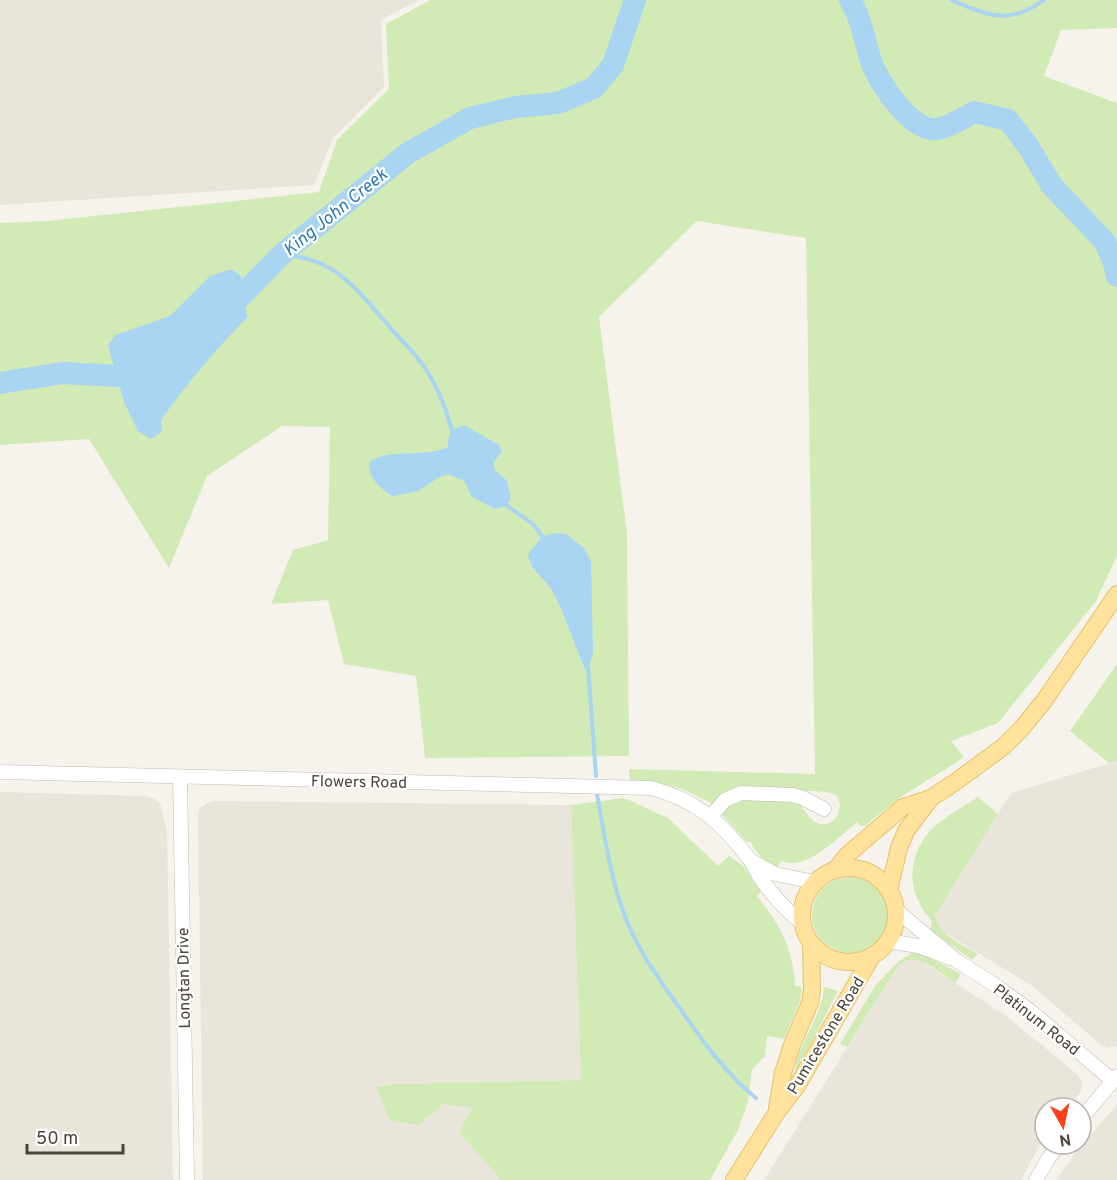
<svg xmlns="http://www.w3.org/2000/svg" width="1117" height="1180" viewBox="0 0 1117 1180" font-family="Overpass,sans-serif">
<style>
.residential{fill:#eae5da}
.green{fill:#d2eab5}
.water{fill:#a9d4f2}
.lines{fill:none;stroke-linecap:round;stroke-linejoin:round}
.stream{stroke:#a9d4f2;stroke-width:4}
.river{stroke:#a9d4f2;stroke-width:22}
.minor-casing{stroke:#c2bbae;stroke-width:15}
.major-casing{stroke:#e6c16a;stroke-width:18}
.minor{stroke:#fff;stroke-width:14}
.major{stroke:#ffe39c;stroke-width:16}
.labels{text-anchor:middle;stroke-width:4.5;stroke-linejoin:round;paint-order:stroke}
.street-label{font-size:16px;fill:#4b4439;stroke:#fff}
.water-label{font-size:18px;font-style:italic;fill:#2e7ab2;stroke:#fff}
</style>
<rect width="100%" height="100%" fill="#f6f3ec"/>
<g class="residential">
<polygon points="0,0 419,0 381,20 384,87 333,138 314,185 0,205"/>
<polygon points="1117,761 1117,1046 1108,1048 1100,1044 1031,985 943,932 936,923 935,916 1011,793"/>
<polygon points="0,792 146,796 155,799 160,803 167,831 173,1180 0,1180"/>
<polygon points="211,801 571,805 581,1080 392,1084 376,1087 419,1125 443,1104 472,1108 459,1132 501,1180 203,1180 198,816 200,808"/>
<polygon points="913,958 921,961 1005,1015 1078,1075 1082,1081 1082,1090 1068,1108 1045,1108 1045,1135 1021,1180 764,1180 899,965 906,959"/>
<polygon points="1117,1104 1117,1180 1056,1180 1074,1155"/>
</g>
<g class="green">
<path d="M430,0H1117V28L1061,30L1044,76L1117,103V556L1096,601L998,723L951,741L964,757C948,769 931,777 915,788C897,799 881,812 865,826H860L857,822C839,836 807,872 782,861L777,867C765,862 756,854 751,842H747L723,816V811C739,793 770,791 793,800C807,806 810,830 829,823C837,820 839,813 840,804L836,795C820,789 805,792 789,791C764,790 732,782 713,804L682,789L668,785L630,780L629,769L815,774L806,238L697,221L599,317L627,534L629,756L425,758L416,676L344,664L328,600L271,604L293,550L328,540L330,427L282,426L207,476L169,568L89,439L0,445V223L47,221L319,192L337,140L389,89L386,24Z"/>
<polygon points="1117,664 1117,761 1109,763 1070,731"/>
<path d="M978,797L998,814L935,916C939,936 962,944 978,954L972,960L930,930L932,921C905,893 906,852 935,826C948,815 964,806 978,797Z"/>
<path d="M624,798L668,818L718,866L729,856L742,865L762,890L757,896C779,923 794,951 795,986H800L802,989L800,1001L784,1039L767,1036L765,1056L752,1070L748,1102L738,1130L710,1180H501L459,1132L472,1108L443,1104L419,1125L390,1121L376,1087L392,1084L581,1080L571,805Z"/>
<circle cx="850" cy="915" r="38"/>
<path d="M916,951L961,974L955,983C939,973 917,949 899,965L847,1047L840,1044L875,986L899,961Z"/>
<path d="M824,987L838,991L795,1074C794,1050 822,1018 824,987Z"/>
</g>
<g class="water">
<path d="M231,269L241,276L247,317C216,350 187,383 161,420L162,432L150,439L138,431L124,402L108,345L116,335L170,316L210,276Z"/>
<path d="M464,425L499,445L502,452L493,463L495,470L507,481L511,499L505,506L495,509L472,497L464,481L448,474L438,478L418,491L393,496C381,489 368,478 369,462C393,447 422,459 448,447C448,433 450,430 464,425Z"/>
<path d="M556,533L566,534L584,548L591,562L593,652L589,669H585C574,644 565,613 551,589C543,575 532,574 528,554L543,536Z"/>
</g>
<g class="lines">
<g class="stream">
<path d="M951,0C987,15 1009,26 1044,0"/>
<path d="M281,255C335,257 355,288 388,325C397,336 407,345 416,356C435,379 445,405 453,434"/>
<polyline points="502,502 534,525 545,540"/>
<polyline points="588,666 596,776"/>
<path d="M597,794C605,838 611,883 628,924C640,952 658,978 676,1003C700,1037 723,1071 756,1098"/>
</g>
<g class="river">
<path d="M850,0C862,20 864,39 871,61C878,82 911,132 936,129C949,127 962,119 974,112L1008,120L1028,146L1052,186L1105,242L1114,263L1117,276"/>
<polyline points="219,310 240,297 281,255 408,153 470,118 515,107 558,103 594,88 613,65 635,0"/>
<polyline points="0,383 63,373 117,376 144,359"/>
</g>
<g class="minor-casing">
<g id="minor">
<path d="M0,772L651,788C697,800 722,823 750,860C754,865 756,871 759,876C771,894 786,910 803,924"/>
<polyline points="180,777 187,1180"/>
<polyline points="711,816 725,800 741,793 793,795 803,798 824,809"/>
<polyline points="751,861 775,874 815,882"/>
<polyline points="896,910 957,961 998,987 1033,1013 1113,1081"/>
<polyline points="888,941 918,946 950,958"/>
<polyline points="1081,1119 1117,1076"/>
<polyline points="1036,1180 1048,1159 1060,1144"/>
</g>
</g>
<g class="major-casing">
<g id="major">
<circle cx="849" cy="915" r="47"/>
<polyline points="836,869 847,855 903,807 931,798 954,783 1003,747 1022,728 1044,701 1117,594"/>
<polyline points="889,890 899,848 906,831 931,798"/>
<polyline points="777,1108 783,1073 792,1045 810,1003 812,990 811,943"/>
<polyline points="734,1180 777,1112 797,1086 872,956"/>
</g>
</g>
<use href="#minor" class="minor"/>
<use href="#major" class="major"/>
</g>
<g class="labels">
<g class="street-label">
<text transform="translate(359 781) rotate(1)" y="6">Flowers Road</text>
<text transform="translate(183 978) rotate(-91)" y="6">Longtan Drive</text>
<text transform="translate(1037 1019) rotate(38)" y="6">Platinum Road</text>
<text transform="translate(825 1035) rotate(-59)" y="6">Pumicestone Road</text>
</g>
<g class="water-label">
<text transform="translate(335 212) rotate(-39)" y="6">King John Creek</text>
</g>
</g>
<g transform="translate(1063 1126) rotate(171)"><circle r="28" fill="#ffffff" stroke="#b7b4b0" stroke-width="1.5"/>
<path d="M0-4.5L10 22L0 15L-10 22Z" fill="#fc3f1d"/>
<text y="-9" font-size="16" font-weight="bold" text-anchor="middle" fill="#4b4439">N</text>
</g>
<path d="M27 1144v9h96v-9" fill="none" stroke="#4b4439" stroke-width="3"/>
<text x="36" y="1144" font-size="18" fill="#4b4439" stroke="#ffffff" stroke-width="4.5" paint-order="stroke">50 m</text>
</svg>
